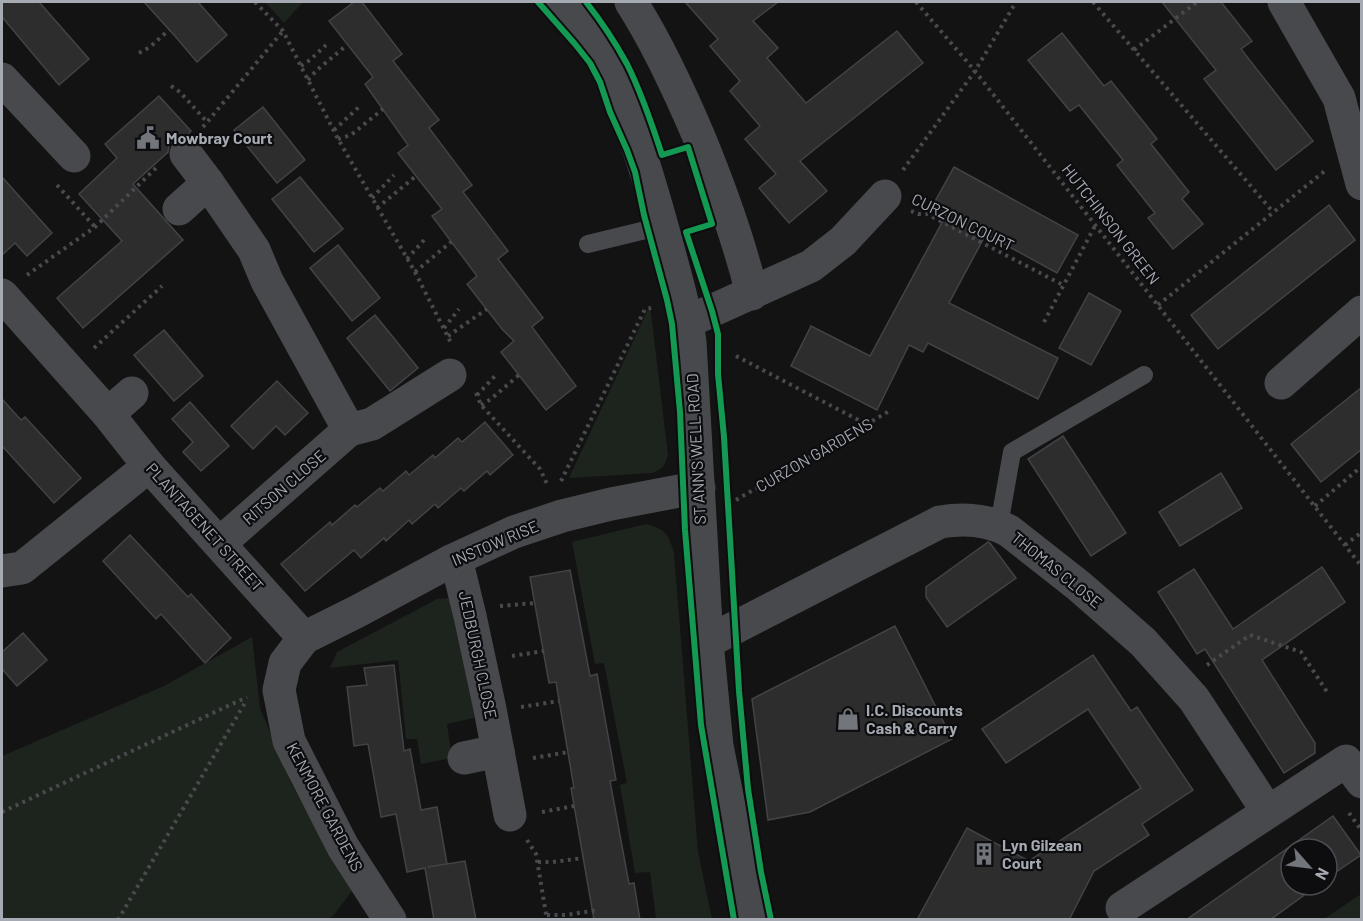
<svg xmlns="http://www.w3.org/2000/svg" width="1363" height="921" viewBox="0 0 1363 921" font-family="Barlow,sans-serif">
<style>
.green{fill:#1d231d}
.building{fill:#2d2d2e;stroke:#424346;stroke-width:1.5}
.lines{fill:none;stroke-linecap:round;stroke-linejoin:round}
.path{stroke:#494a4d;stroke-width:4;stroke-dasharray:3 4.5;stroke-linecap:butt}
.service{stroke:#47494c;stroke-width:18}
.minor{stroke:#47494c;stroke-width:33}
.tertiary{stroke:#47494c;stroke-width:33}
.cycleway-casing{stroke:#0d0d0f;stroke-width:10}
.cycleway{stroke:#139951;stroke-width:6}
.labels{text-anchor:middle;stroke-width:4.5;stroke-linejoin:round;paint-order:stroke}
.poi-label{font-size:16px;font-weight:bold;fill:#a5aab3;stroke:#0d0d0f;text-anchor:start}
.street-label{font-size:16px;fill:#a5aab3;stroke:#0d0d0f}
</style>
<rect width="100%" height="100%" fill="#131313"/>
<g class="green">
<polygon points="265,2 303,2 284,23"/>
<path d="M650,305L668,455C665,465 662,470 652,473L569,478Z"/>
<path d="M646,524C667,530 668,534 674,553L698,852L712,919H656L650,872L635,873L620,785L627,783L604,663L595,664L572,542Z"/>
<polygon points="447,598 453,599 478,717 447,724 452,758 421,764 417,739 406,739 398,660 330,668 337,652 437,599"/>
<polygon points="252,637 260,708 292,785 352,891 333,916 328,919 2,919 2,756 164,686"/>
<polygon points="1361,894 1361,919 1324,919"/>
</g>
<g class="building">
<polygon points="2,2 39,2 89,59 59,85 2,17"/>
<polygon points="144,2 198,2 227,35 197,62 174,35"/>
<polygon points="354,2 362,2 402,54 393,61 439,120 429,128 472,185 463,192 508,251 498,259 543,318 532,327 576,386 546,410 501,352 514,341 502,329 467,284 477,276 432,216 442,209 398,153 408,145 365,84 373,77 329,21"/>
<polygon points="685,2 778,2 753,21 778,48 767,58 806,103 897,31 923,63 800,161 827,191 789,223 759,188 776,174 745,139 760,126 730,91 740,81 710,46 718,39"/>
<polygon points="1162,2 1221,2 1252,41 1241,49 1313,141 1276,170 1204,79 1216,70"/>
<polygon points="1062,33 1104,86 1111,81 1157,139 1151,144 1189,192 1182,199 1203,224 1173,249 1148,218 1155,213 1117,165 1123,160 1079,105 1070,111 1028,60"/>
<polygon points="159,96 191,131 186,136 183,136 174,139 169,146 168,152 133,184 183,240 83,328 57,298 122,241 79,194 117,158 105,144"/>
<polygon points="263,107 305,160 277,183 234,130"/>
<polygon points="954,167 1078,235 1057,273 986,234 949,303 1058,358 1038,399 928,343 923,352 909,345 877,410 791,366 811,326 870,356 947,213 933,205"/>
<polygon points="2,177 52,233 27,256 15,243 2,255"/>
<polygon points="300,177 343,229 314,252 272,199"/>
<polygon points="1329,205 1355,240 1218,349 1191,315"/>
<polygon points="338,245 380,298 352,321 310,268"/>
<polygon points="1089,293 1121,311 1091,365 1059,348"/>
<polygon points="375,315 418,368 390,391 347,338"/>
<polygon points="164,330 203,376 174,401 134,355"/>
<polygon points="277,381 308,413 285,435 276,426 253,449 231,426"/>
<polygon points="1362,387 1362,449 1321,482 1291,444"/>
<polygon points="2,399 21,420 25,417 81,478 54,503 2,446"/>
<polygon points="190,402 229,446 201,471 183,452 193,442 172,419"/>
<polygon points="485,422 513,455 490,475 487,471 464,491 461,488 438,508 435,504 412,524 409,520 386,541 384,538 361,558 354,550 305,591 281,564 330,522 332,525 355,505 357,507 380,488 383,491 406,471 409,475 433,455 435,458 458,438 462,442"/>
<polygon points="1063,436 1126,533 1091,556 1028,459"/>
<polygon points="1221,473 1242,508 1180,546 1159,512"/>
<polygon points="130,535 188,597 191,594 231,638 205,663 161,614 156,619 103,561"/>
<polygon points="988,542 990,543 1016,578 947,627 926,597 926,587"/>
<polygon points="1322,567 1345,602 1262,660 1315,743 1315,753 1284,773 1205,649 1197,654 1158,592 1194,569 1233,629"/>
<polygon points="570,570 590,676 597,674 616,780 610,781 629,884 634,883 640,920 594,920 571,788 574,788 559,700 556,682 549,683 530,577"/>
<polygon points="895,626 952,739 810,812 768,820 752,699"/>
<polygon points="23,633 47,660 17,686 2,669 2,652"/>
<polygon points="1093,655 1131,711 1137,707 1193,790 1142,824 1149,835 1094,871 1069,920 917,920 967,828 1029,861 1141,788 1088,709 1006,763 982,729"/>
<polygon points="394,665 404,751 410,749 421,810 437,807 447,864 428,867 465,861 476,920 434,920 425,868 407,872 396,814 381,817 368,744 354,746 347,687 367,685 364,668"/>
<polygon points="1333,816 1361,855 1327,878 1327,849 1291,849 1291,885 1318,885 1270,920 1186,920"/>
</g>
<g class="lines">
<g class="path">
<polyline points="255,2 283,31 338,139 415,272 451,343"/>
<polyline points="916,2 975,71 1362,567"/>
<polyline points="1093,2 1273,212"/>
<polyline points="1134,50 1197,2"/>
<polyline points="139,53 150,47 169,30"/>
<polyline points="301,66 310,60 326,45"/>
<polyline points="308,80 317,70 347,45"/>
<polyline points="171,86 180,92 208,123"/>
<polyline points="203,127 283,31"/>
<polyline points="334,130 360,106"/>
<polyline points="338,139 351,135 383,109"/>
<polyline points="903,170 975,71 1016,2"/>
<polyline points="57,185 95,227"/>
<polyline points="372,198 394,175"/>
<polyline points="377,208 416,176"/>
<polyline points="911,211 918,214 927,214 1063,285"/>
<polyline points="407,259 424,240"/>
<polyline points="415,272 451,242"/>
<polyline points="27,275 95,227 157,167"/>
<polyline points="1158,305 1326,170"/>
<polyline points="1044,322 1096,224"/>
<polyline points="444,328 459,309"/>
<polyline points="448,336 487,309"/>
<polyline points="94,348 162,286"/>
<polyline points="736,356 866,424"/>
<polyline points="476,393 481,405 540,469 548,486"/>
<polyline points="477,395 495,376"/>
<polyline points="481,405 491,399 519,375"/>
<polyline points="561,481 645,309 651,308"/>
<polyline points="736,500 891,410"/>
<polyline points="1315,506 1362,466"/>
<polyline points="1345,545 1362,532"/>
<polyline points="500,606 535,603"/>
<polyline points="512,656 544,651"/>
<polyline points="1207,665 1250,635 1301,652 1329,695"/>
<polyline points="521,707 559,701"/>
<polyline points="533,758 568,752"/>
<polyline points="2,812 247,697"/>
<polyline points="542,812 574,806"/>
<polyline points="1349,813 1362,831"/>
<polyline points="527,840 536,854 547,920"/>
<polyline points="538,862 553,862 583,858"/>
<polyline points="547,915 566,915 598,910"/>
<polyline points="118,920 246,701"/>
</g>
<g class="service">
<polyline points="588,244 662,226"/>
<polyline points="999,525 1012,452 1144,375"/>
</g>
<g class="minor">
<path d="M631,2C658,44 679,90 699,137C720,188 739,240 752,294"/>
<polyline points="1284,2 1339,98 1362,184"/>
<polyline points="2,79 74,156"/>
<polyline points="186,154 208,183 254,250 267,281 349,430"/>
<polyline points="179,209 208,183"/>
<polyline points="2,295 108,414 149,466 304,638"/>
<polyline points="687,322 811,266 843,241 885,196"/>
<polyline points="1281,383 1362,312"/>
<polyline points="108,414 132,393"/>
<polyline points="223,547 227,537 349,430 372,424 450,375"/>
<polyline points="451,561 459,571 470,616 490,709 510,815"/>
<polyline points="2,571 22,568 149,466"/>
<path d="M707,642L940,522C964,518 987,519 1009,531L1079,586L1143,642L1194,699L1268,812"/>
<polyline points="464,758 498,751"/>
<polyline points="1122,908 1346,761 1362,782"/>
<polyline points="390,920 343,847 289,741 279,690 285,663 304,638 358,611 451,561 514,532 562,516 611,504 679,491 699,488"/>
</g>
<path class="tertiary" d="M560,2C575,19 590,37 601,57C631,116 651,185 668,248C676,279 686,310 690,342L707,642L717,746L752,920"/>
<g class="cycleway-casing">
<g id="cycleway">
<polyline points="538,2 575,44 590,63 600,82 610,112 627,150 635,172 644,215 667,300 672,324 680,412 685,530 701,725 734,920"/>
<path d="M586,2C601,21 615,42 627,64C641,92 652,124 662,155L688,147L712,224L686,232L712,311L718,334V374L724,437L739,691L748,789L761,872L771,920"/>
</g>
</g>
<use href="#cycleway" class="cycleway"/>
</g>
<defs>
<g id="civic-bare" transform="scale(1.8)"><path d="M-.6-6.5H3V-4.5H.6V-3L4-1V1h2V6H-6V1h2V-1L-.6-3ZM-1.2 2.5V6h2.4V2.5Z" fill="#72757b" stroke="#0d0d0f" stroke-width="2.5" paint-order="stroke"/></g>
<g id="shop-bare" transform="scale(1.8)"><path d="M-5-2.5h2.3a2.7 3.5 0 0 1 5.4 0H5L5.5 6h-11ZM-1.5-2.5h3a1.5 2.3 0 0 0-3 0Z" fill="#72757b" stroke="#0d0d0f" stroke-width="2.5" paint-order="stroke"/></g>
<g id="building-bare" transform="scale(1.8)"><path d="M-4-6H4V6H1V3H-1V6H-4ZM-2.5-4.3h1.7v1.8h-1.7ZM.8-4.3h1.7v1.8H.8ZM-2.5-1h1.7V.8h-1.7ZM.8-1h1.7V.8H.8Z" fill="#72757b" stroke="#0d0d0f" stroke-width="2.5" paint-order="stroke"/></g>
</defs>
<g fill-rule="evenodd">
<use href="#civic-bare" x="148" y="138"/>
<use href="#shop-bare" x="848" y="719"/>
<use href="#building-bare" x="984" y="854"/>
</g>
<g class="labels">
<g class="poi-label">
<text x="166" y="144">Mowbray Court</text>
<text x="866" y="716">I.C. Discounts<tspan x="866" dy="18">Cash &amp; Carry</tspan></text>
<text x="1002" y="851">Lyn Gilzean<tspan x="1002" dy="18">Court</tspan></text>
</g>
<g class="street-label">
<text transform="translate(963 222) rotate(26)" y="6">CURZON COURT</text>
<text transform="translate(1111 224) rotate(52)" y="6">HUTCHINSON GREEN</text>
<text transform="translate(696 449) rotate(-93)" y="6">ST ANN'S WELL ROAD</text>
<text transform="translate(814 455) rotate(-30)" y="6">CURZON GARDENS</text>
<text transform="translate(284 487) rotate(-41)" y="6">RITSON CLOSE</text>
<text transform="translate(205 527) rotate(48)" y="6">PLANTAGENET STREET</text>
<text transform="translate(495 543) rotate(-23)" y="6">INSTOW RISE</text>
<text transform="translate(1057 570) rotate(39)" y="6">THOMAS CLOSE</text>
<text transform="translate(478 655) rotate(78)" y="6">JEDBURGH CLOSE</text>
<text transform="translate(325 807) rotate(62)" y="6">KENMORE GARDENS</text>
</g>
</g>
<rect width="1363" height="921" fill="none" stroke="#a5aab3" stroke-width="6"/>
<g transform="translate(1309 867) rotate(118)"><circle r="28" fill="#0d0d0f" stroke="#4a4c51" stroke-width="1.5"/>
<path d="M0-4.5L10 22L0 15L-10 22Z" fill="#72757b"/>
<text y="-9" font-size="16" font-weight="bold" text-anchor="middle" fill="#a5aab3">N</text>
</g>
</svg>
